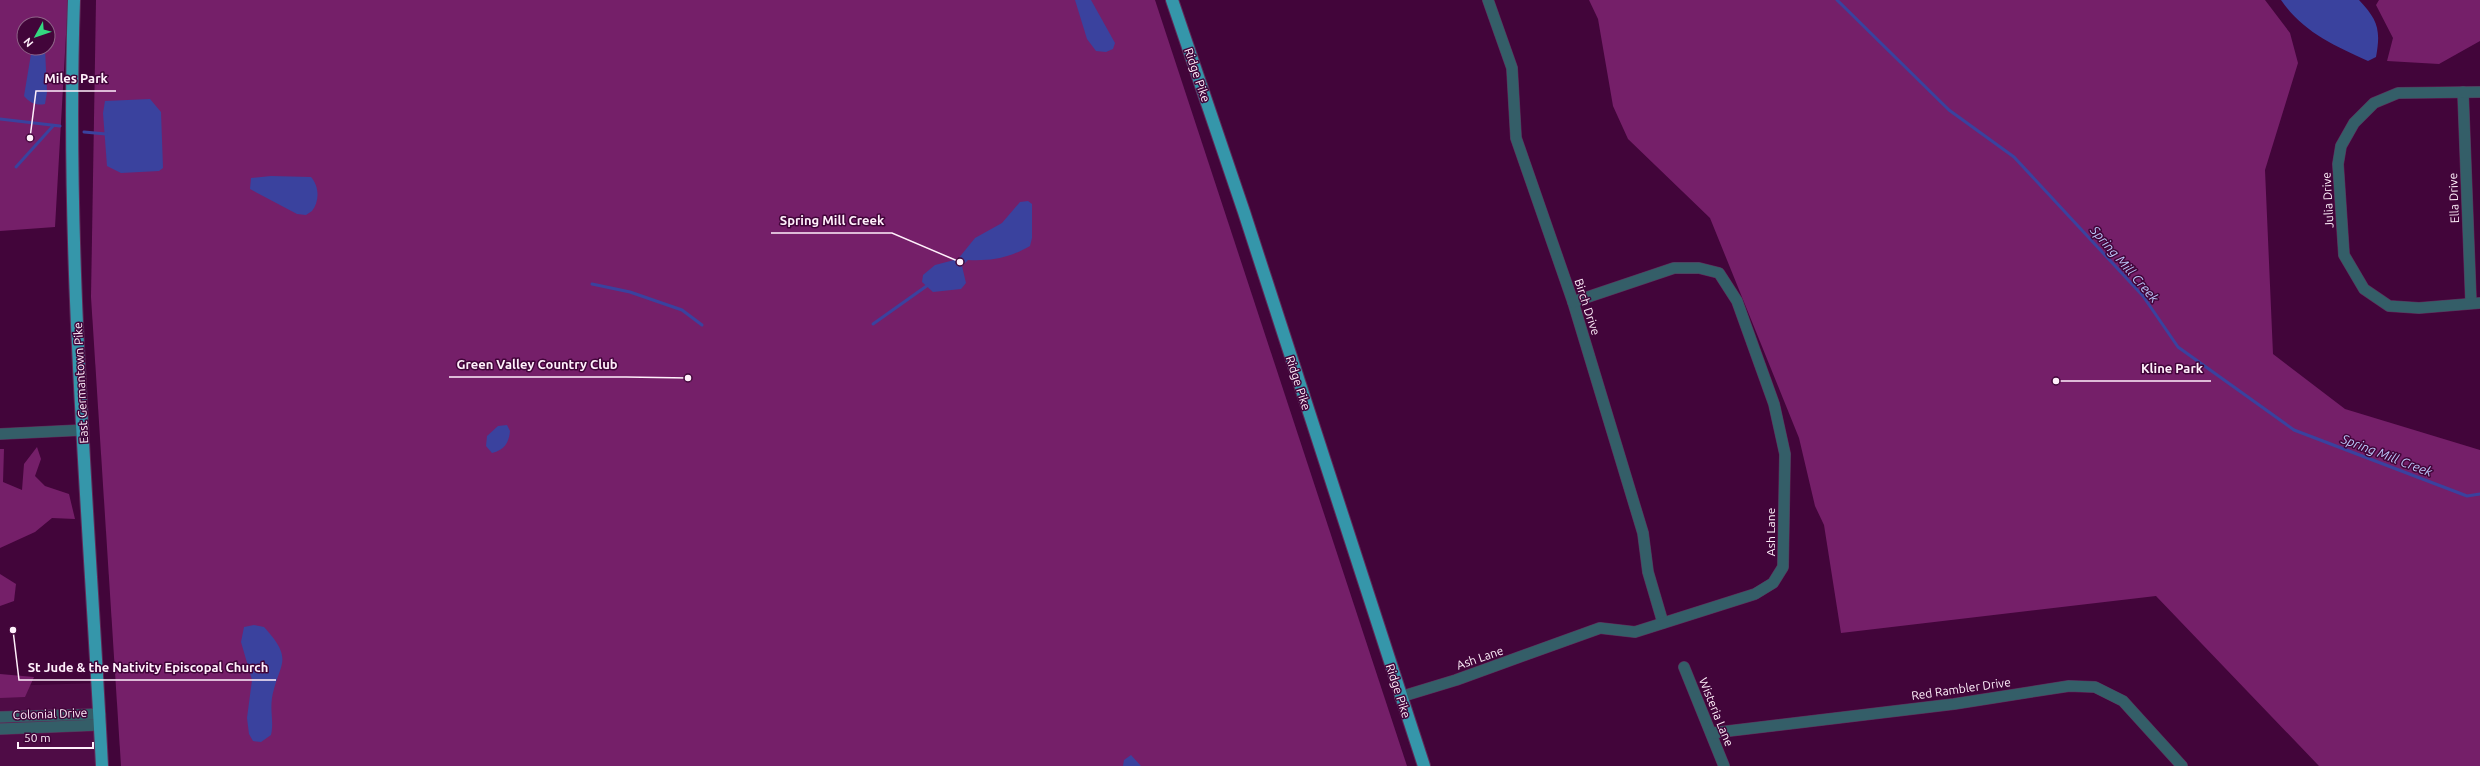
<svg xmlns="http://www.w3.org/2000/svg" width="2480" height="766" viewBox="0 0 2480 766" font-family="Ubuntu,sans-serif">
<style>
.built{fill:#4f0c46}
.green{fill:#751f69;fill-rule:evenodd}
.water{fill:#3a429e}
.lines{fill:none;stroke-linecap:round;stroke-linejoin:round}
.stream{stroke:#3a429e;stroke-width:3}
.street-casing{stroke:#602b59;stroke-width:12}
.primary-casing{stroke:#602b59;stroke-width:14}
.street{stroke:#345e68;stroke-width:11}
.primary{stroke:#3596aa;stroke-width:12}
.labels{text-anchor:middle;stroke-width:3;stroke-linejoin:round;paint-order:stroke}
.street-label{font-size:12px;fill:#fff0fb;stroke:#42053a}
.water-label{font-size:13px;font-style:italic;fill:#bac6f8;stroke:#42053a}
.leader{fill:none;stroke:#fff0fb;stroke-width:1.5}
.callout-dot{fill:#fff0fb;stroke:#42053a;stroke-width:1.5}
.callout-label{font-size:13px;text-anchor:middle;font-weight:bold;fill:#fff0fb;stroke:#42053a;stroke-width:3;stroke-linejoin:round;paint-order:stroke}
</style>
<rect width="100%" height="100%" fill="#42053a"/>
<polygon class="built" points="98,683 102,766 0,766 0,686"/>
<g class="green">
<path d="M0,0H68L55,227L0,231ZM24,24H48V48H24Z"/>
<polygon points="96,0 1155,0 1407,766 121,766 91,297"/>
<polygon points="1589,0 2265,0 2290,33 2298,63 2265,170 2273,354 2345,409 2480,450 2480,766 2319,766 2156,596 1841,633 1824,525 1815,506 1799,438 1710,218 1628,139 1613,106 1598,19"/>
<polygon points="2379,0 2480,0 2480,41 2439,64 2387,61 2393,38 2376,5"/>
<polygon points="37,447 41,459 35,476 45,486 69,494 75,519 52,518 35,532 0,548 0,449 4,449 3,482 22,490 24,464"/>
<polygon points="0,574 16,584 14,601 0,606"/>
<polygon points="0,674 34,677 25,697 0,698"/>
</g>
<g class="water">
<polygon points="1075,0 1091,0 1115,43 1113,49 1106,52 1096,51 1087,39"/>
<path d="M2281,0H2359C2378,20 2381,30 2376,57L2368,61C2333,45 2303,32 2281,0Z"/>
<path d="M32,48H45L47,92L45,104C37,106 30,103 24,96Z"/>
<polygon points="150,99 161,112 163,168 159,171 121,173 107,166 103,113 105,101"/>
<path d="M271,176L311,177C319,186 320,201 312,211L306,215L297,214L250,189L251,178Z"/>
<path d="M1028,201L1032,204V238L1030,246C1009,258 992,261 968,260L962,266L966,283L961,289L933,292L922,282L923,275L935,265L958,259L975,238L1002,223L1020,202Z"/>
<path d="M507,425L510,431C509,443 504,450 492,453L486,446L487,436L498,426Z"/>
<path d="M254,625L264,627C295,661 279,662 272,698C270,712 274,723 271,735L261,742L253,741L249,734L247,718L252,680L241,642L244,627Z"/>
<polygon points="1131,755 1141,766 1123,766 1124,760"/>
</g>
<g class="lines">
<g class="stream">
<polyline points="1837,0 1949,110 2014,157 2143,296 2178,347 2294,430 2467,496 2480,494"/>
<polyline points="0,119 60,126"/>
<polyline points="84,132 106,134"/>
<polyline points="16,167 53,126"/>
<polyline points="592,284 630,292 682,310 702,325"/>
<polyline points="873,324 928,285"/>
</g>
<g class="street-casing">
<g id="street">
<polyline points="1488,0 1512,68 1516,138 1573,302 1643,533 1648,572 1663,623"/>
<polyline points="2463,92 2471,303"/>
<polyline points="2480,92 2398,93 2374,103 2354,123 2341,146 2338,164 2344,255 2364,289 2389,306 2419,308 2480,303"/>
<polyline points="0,434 83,430"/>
<polyline points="1684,667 1724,766"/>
<polyline points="1400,697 1456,680 1600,628 1635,632 1755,594 1773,583 1783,567 1785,454 1774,404 1737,301 1719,273 1699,268 1674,268 1573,302"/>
<polyline points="0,717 100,714"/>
<polyline points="0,729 100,725"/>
<polyline points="1712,733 1954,704 2069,686 2095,687 2123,701 2182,766"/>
</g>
</g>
<g class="primary-casing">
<g id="primary">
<path d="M74,0C65,255 89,512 102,766"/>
<polyline points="1172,0 1244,212 1424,766"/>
</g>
</g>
<use href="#street" class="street"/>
<use href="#primary" class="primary"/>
</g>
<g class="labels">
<g class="street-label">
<text transform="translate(1197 75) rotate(71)" y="4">Ridge Pike</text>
<text transform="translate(2454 198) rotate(-92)" y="4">Ella Drive</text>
<text transform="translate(2328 200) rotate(-93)" y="4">Julia Drive</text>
<text transform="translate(1587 307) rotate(72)" y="4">Birch Drive</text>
<text transform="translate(81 383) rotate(-93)" y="4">East Germantown Pike</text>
<text transform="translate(1298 383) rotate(72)" y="4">Ridge Pike</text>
<text transform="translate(1771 532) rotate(-90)" y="4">Ash Lane</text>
<text transform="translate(1480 658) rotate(-19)" y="4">Ash Lane</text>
<text transform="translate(1961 689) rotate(-8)" y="4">Red Rambler Drive</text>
<text transform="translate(1398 691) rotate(72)" y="4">Ridge Pike</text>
<text transform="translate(1716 712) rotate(68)" y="4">Wisteria Lane</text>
<text transform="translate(50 714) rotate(-2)" y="4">Colonial Drive</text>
</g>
<g class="water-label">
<text transform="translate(2125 264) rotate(49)" y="5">Spring Mill Creek</text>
<text transform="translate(2387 455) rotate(21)" y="5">Spring Mill Creek</text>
</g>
</g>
<path class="leader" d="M30 138L36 91H116M960 262L892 233H771M688 378L626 377H449M2056 381L2133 381H2211M13 630L19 680H276"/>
<g class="callout-dot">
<circle cx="30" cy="138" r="4"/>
<circle cx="960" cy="262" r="4"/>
<circle cx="688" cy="378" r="4"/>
<circle cx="2056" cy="381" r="4"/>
<circle cx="13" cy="630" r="4"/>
</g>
<g class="callout-label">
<text x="76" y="83">Miles Park</text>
<text x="832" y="225">Spring Mill Creek</text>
<text x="537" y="369">Green Valley Country Club</text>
<text x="2172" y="373">Kline Park</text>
<text x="148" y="672">St Jude &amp; the Nativity Episcopal Church</text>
</g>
<g transform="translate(36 36) rotate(230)"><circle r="19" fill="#42053a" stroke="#8e6387"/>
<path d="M0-3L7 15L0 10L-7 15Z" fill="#34d881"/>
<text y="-6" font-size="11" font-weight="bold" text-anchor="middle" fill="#fff0fb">N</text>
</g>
<path d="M18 742v6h75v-6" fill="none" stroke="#fff0fb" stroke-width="2"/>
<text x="24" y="742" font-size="12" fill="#fff0fb" stroke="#42053a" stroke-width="3" paint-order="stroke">50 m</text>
</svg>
